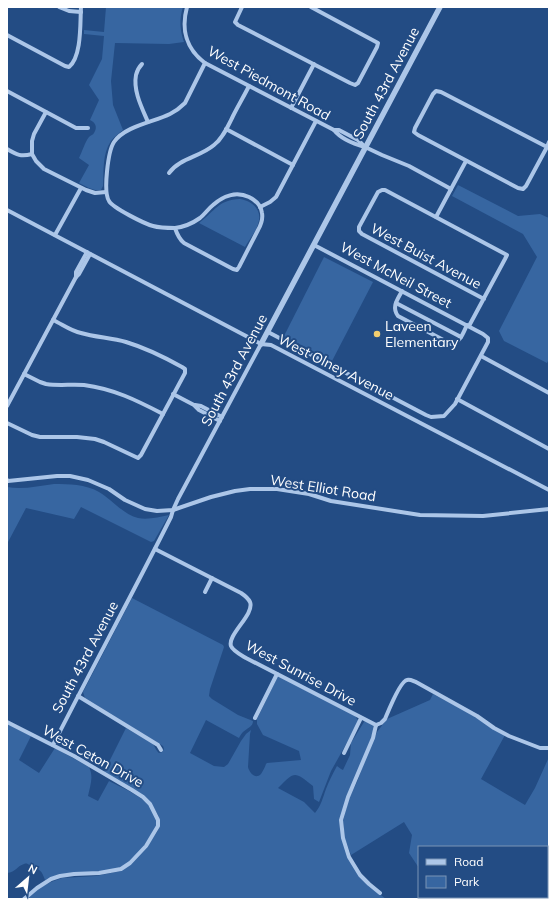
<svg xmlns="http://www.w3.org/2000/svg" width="556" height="906" viewBox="0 0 556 906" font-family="Mulish,sans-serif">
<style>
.green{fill:#3766a1}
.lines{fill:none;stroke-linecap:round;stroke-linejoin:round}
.minor{stroke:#acc6e8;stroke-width:4}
.tertiary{stroke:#acc6e8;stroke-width:5.5}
.poi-dot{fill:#f3ce6f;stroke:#234c84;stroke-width:1.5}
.labels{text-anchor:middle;stroke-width:4;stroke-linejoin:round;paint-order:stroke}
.street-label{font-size:14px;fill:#fff;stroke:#234c84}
.poi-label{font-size:14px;fill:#fff;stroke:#234c84;text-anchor:start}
</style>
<rect width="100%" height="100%" fill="#234c84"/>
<g class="green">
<path d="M106,7H183C179,19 180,31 184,42L169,44L115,43L111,81L113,105L123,130C119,133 114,137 111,141C102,154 104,171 103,186L101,190H95L89,188L79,183L89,165L79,158C82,152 85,142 89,137C91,135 93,135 94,133C98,127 95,122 90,120L99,100L89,85L102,59L104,36L84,34V30L104,32Z"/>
<polygon points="458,185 518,216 540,214 549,218 549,359 547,363 504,341 499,331 537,257 523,234 452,196"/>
<path d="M240,199C253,201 263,211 258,224C256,232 249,240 245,247L199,223C215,211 218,200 240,199Z"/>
<polygon points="324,257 373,282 332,361 284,336"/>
<path d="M54,484C69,484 85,484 99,492C111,499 124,515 138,518C148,520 159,517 169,515L154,541L151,542L81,507L74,519L26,508L7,544V487C22,490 39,486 54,484Z"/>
<path d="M132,598L223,645L224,647L210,689L209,696L212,699L238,715L253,721C253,727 247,728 243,732C241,734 240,736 239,738L206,720L190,753L214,766L224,767L228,764L241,741L246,734L251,730L250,734L248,767C249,772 255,780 261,774C263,771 265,767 266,764L267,763L301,760L299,751L263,735L257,724V719L278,676L355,716L358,720V723L331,771L319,802L314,799L313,786C294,771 295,771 278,788L304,802L315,813C321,806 323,797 326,789C329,781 333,773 337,766L341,769L343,770L350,755L351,743L364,722L365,721L373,725L374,730L340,819L348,856L367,884L386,899H26L37,889L51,882L62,878L96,876L121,871L146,848L157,832L160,826V821L158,815L151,803L104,772L126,728L152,743C155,746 156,751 159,753L162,752L164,749L163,746L85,698L83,692Z"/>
<polygon points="433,694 477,717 505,735 481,779 525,805 535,788 549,757 549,899 422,899 423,897 547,897 547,847 419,847 419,868 409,853 412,835 404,822 351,855 345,839 343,821 349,798 357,782 367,755 377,732 387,719 430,700"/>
<path d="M7,724L31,736L19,760L39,773L55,748L89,767C94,777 90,786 88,796L98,801L109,781C124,789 149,798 155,815C156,818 156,822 157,825C148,839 137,860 121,867C111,872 93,872 81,872C68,873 57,874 45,880C42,871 40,869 30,865C27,864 27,863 24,864C17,866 16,872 7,873Z"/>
</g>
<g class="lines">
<g class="minor">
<polyline points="59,7 69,11 81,12"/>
<path d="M187,7C181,29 186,49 205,63L334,130C341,139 354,144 365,147"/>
<polyline points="242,7 235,22 238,25 350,83 355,85 358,83 377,47 378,43 311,7"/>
<path d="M7,35L65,66L69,67C82,56 80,23 81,7"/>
<path d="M142,64C139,67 137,71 136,75C133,91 142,108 148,122"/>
<polyline points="7,91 76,128 88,128"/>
<polyline points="291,108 314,64"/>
<polyline points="46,112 34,134 32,141 32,154 36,161 44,169 86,190 95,193 106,192"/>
<polyline points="226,129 293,165"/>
<polyline points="334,130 339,130 358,140 365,147 382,155 409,166 451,189"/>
<polyline points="547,147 441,92 436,91 433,94 415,128 414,132 418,135 518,188 523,189 526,186 547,147 549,142"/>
<path d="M7,149C17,155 21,157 32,154"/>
<path d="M169,173C180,158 200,157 214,145C223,138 228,126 233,116C238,106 244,96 249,86"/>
<polyline points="260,207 270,202 276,197 316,121"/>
<polyline points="7,210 261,344 271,345 549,490"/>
<polyline points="436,217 466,161"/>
<path d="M175,228C177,234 179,239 184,243L233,269L237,270L239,267L258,230C261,225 263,219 262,213C261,205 255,200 249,197C236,191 223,196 213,205C208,209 205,214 200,218C193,223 183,227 175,228C168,228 160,228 153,226C145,224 113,208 109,201C103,192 108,151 114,142C125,126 154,122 170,114C176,111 181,107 185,103L205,63"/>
<polyline points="55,235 81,188"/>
<polyline points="76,277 79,274 90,254"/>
<path d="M402,291C398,299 391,307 398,316L451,344C461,342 463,333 467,325"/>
<polyline points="396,303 461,337"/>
<polyline points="469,326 505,259 507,255 385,190 382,190 378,192 359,227 359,231 362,234 484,299"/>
<polyline points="268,332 426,415 431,417 444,416 455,404 488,342 488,338 483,334 314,245"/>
<polyline points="481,356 549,393"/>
<path d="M24,374L40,382L46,384C59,386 71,384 84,385C114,389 136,400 163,414"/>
<polyline points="173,394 194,405 199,410 220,421"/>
<polyline points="457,399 549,449"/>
<polyline points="195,405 201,406 222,417"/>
<polyline points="7,406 76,277 76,272 87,252"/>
<path d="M7,423L32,435L40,437H77L95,439L104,442L138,458L141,455L185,373V369L182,367C164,357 146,348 126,342C111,338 95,337 81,333C71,331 62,324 53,320"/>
<polyline points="7,480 8,481 57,476 70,476 88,480 109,489 125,500 145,509 157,511 173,510 211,497 235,491 250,489 277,489 309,494 331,501 420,515 483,516 549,509"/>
<path d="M155,549L241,593C244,595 248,598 250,602C255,614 227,635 231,646C233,651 241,655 246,658L376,725"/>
<polyline points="205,592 212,578"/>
<polyline points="78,696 158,745 161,750"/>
<polyline points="255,718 277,674"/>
<polyline points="7,722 74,756 132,790 143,797 150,804 158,820 158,826 146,846 130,863 121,869 99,873 74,874 60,876 51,879 37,888 24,899"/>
<path d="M376,725L381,723L385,719C388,712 400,681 407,680C410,679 413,681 416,682L477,716L494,728L509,736L540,748H549"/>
<polyline points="376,725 373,738 348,797 341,820 343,838 349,857 360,875 369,884 380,893"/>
<path d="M53,745C92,668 133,593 171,517L173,510L178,499L261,344"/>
<polyline points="344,753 361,718"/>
</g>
<polyline class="tertiary" points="261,344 440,7"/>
</g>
<circle class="poi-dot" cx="377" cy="334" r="4"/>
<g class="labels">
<g class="street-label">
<text transform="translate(269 83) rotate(29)" y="5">West Piedmont Road</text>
<text transform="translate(386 83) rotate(-62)" y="5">South 43rd Avenue</text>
<text transform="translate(426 256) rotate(28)" y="5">West Buist Avenue</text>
<text transform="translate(396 275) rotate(28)" y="5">West McNeil Street</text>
<text transform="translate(336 367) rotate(27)" y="5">West Olney Avenue</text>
<text transform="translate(234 370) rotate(-62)" y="5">South 43rd Avenue</text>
<text transform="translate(323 488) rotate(9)" y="5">West Elliot Road</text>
<text transform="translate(85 657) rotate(-62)" y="5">South 43rd Avenue</text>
<text transform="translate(301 673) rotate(28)" y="5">West Sunrise Drive</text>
<text transform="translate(93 756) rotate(29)" y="5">West Ceton Drive</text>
</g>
<g class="poi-label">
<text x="385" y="331">Laveen<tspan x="385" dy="16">Elementary</tspan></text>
</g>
</g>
<rect width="556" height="906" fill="none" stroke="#ffffff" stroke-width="16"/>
<rect x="418" y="846" width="130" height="52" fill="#234c84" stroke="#7b94b5"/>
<rect x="426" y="859" width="20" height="6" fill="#acc6e8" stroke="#7b94b5"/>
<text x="454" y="866" font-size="12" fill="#ffffff">Road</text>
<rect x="426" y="876" width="20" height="12" fill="#3766a1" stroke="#7b94b5"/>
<text x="454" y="886" font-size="12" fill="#ffffff">Park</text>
<g transform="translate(28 878) rotate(28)" stroke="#234c84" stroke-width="3" paint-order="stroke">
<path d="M0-3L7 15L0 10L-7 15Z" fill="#ffffff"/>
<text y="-6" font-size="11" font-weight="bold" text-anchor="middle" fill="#ffffff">N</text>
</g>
</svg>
